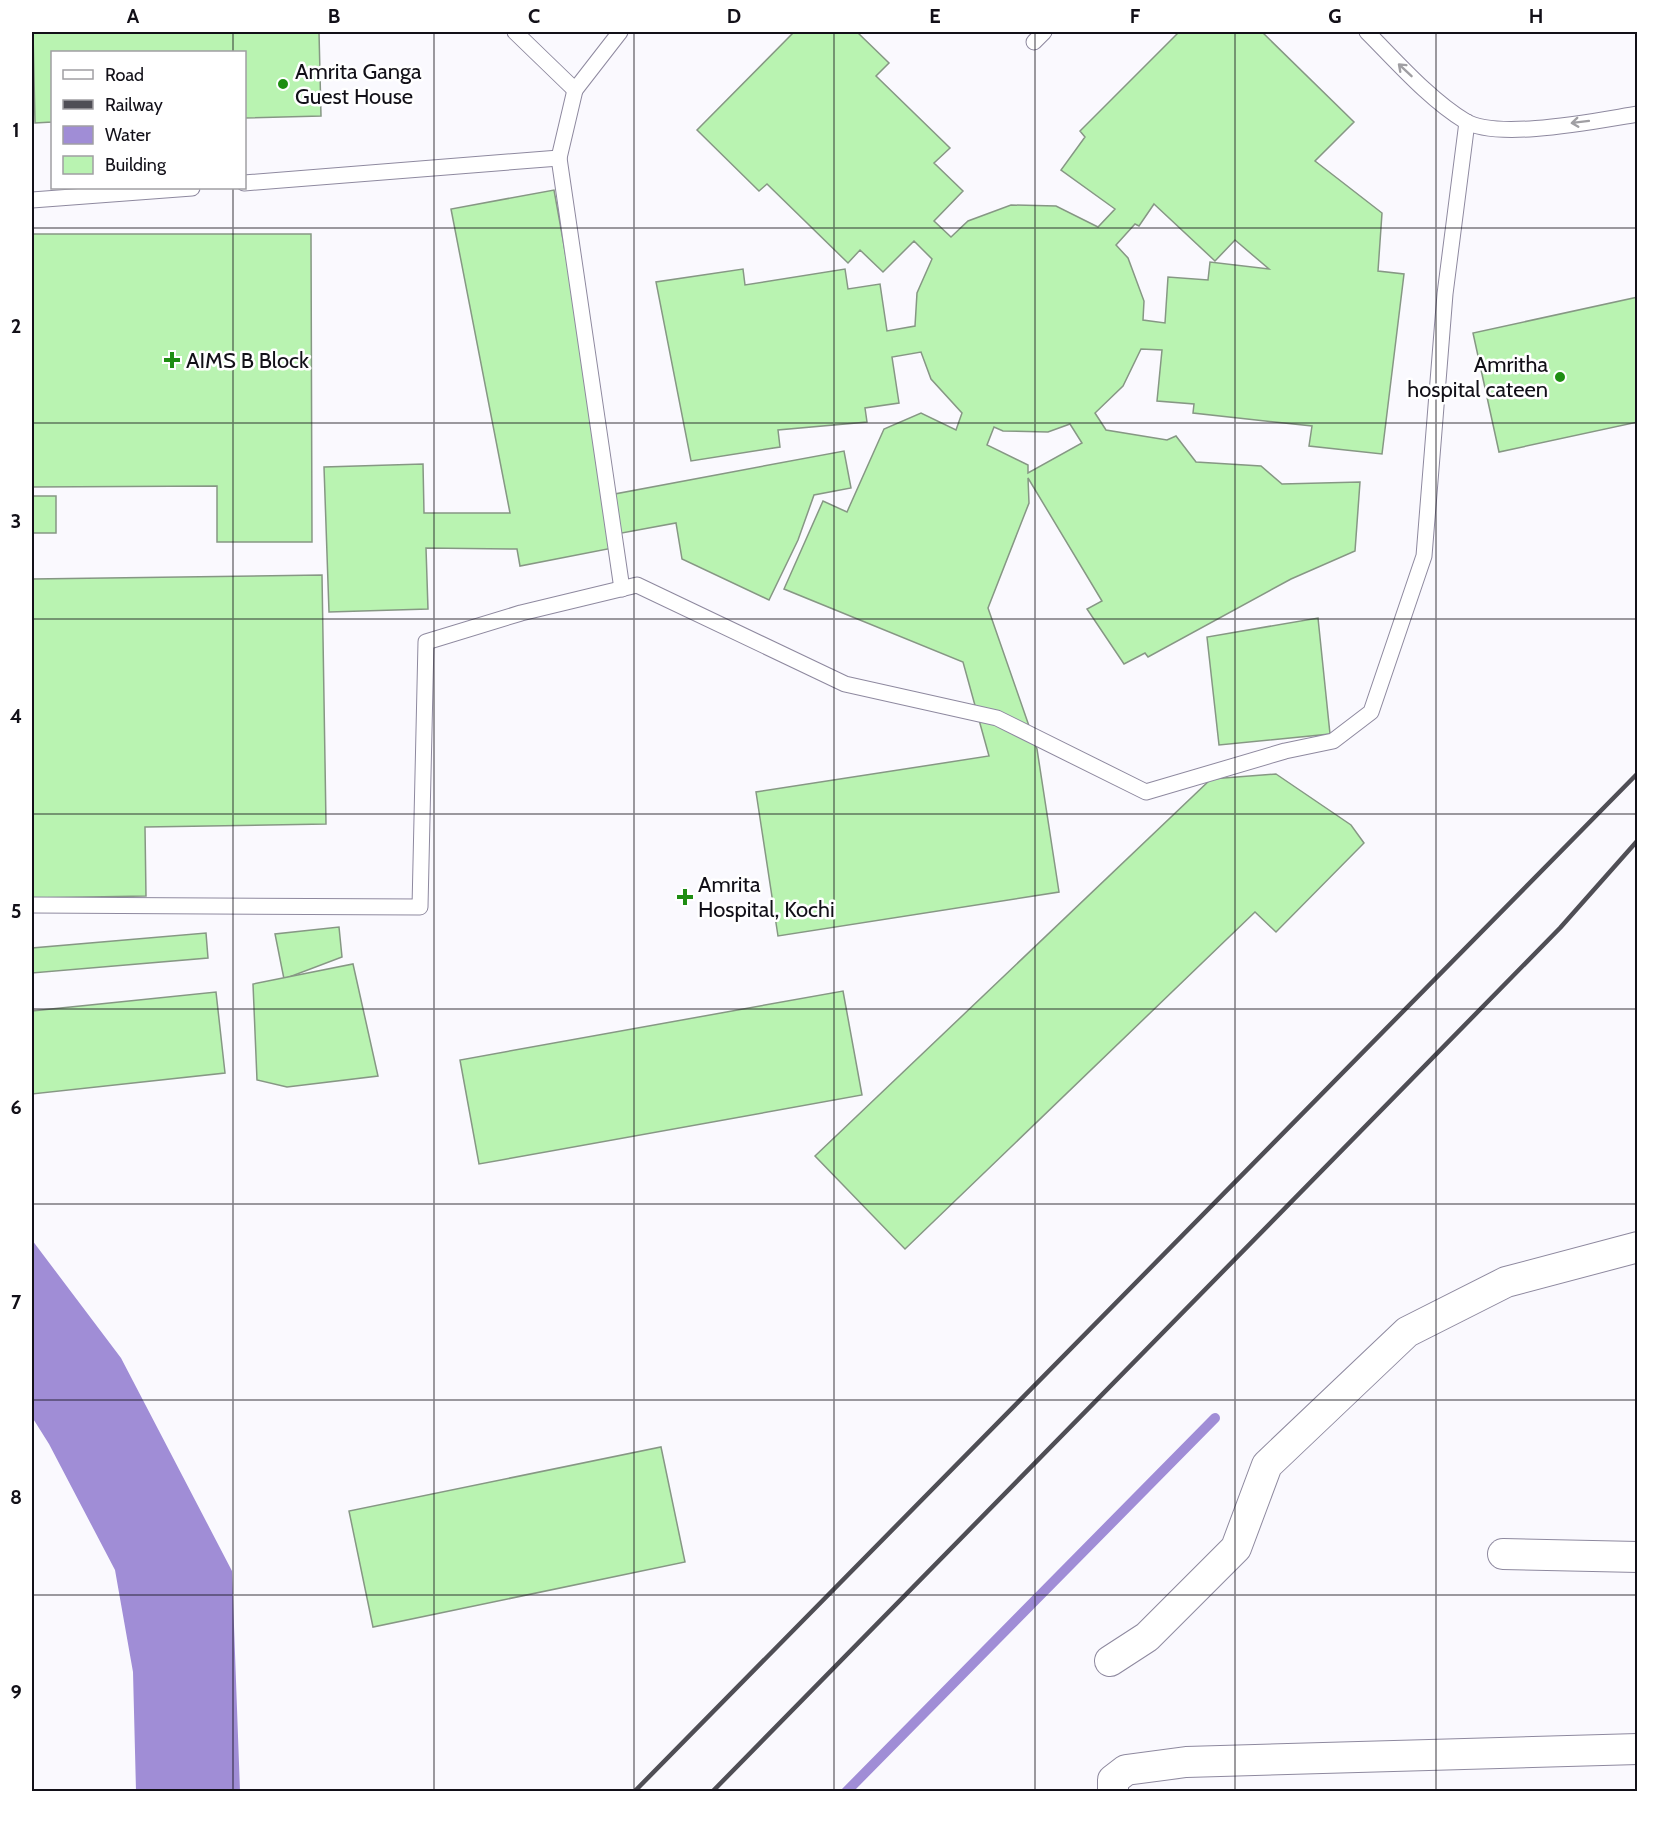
<svg xmlns="http://www.w3.org/2000/svg" width="1669" height="1823" viewBox="0 0 1669 1823" font-family="Cabin,sans-serif">
<style>
.water{fill:#a08dd6}
.lines{fill:none;stroke-linecap:round;stroke-linejoin:round}
.stream{stroke:#a08dd6;stroke-width:10}
.building{fill:#b9f3b1;stroke:#869784;stroke-width:1.5;fill-rule:evenodd}
.lane-casing{stroke:#8e899f;stroke-width:17}
.street-casing{stroke:#8e899f;stroke-width:32}
.lane{stroke:#fff;stroke-width:15}
.street{stroke:#fff;stroke-width:30}
.rail{stroke:#4f4e55;stroke-width:4.5}
.oneway{stroke:#a09fa3}
.grid{fill:none;stroke:#121018;stroke-width:1.5;stroke-opacity:0.55}
.poi-dot{fill:#1e8d12;stroke:#fff;stroke-width:2}
.labels{text-anchor:middle;stroke-width:5;stroke-linejoin:round;paint-order:stroke}
.poi-label{font-size:22px;fill:#121018;stroke:#fff;text-anchor:start}
.neatline{fill:none;stroke:#121018;stroke-width:2}
.grid-label{font-size:20px;text-anchor:middle;font-weight:bold;fill:#121018}
</style>
<rect width="100%" height="100%" fill="#faf9fe"/>
<polygon class="water" points="32,1240 121,1358 232,1571 240,1791 136,1791 133,1672 115,1570 49,1444 32,1417"/>
<g class="lines">
<polyline class="stream" points="846,1792 1215,1418"/>
</g>
<g class="building">
<polygon points="33,32 319,32 321,116 244,118 244,52 52,52 52,122 35,123"/>
<path d="M794,32H857L889,63L876,76L950,148L934,163L963,191L934,221L951,237L968,221L1011,205L1056,206L1098,227L1115,209L1061,170L1085,137L1080,131L1179,32H1262L1354,122L1315,161L1382,213L1378,271L1404,274L1382,454L1309,446L1312,426L1193,413L1194,404L1157,401L1162,350L1141,349L1123,386L1095,413L1106,430L1167,440L1176,436L1196,462L1261,466L1282,484L1360,482L1355,551L1291,579L1148,657L1145,653L1124,664L1087,609L1102,601L1028,478L1029,503L988,608L1037,749L1059,892L778,936L756,792L989,756L963,662L784,589L823,501L847,512L884,429L921,413L956,430L962,413L931,379L921,352L892,357L899,403L865,408L867,422L778,430L780,447L691,461L656,282L743,269L745,285L845,269L848,289L880,284L887,331L915,326L917,293L932,259L914,241L883,272L860,250L848,263L767,184L759,191L697,130ZM1154,204L1215,261L1235,240L1269,269L1210,262L1208,280L1168,277L1165,323L1143,320L1144,301L1128,258L1116,245L1135,224L1139,226ZM1070,424L1082,443L1028,473V465L987,445L994,427L1003,431L1048,432Z"/>
<polygon points="554,190 609,495 844,451 851,488 814,495 798,540 769,600 682,559 676,523 616,534 618,547 520,566 517,549 426,548 428,609 329,612 324,467 423,464 424,513 510,513 451,209"/>
<polygon points="32,234 311,234 312,542 217,542 217,486 32,487"/>
<polygon points="1638,297 1638,422 1499,452 1473,333"/>
<rect x="32" y="496" width="24" height="37"/>
<polygon points="322,575 326,824 145,827 146,896 32,898 32,579"/>
<polygon points="1318,618 1330,734 1219,745 1207,637"/>
<polygon points="1276,774 1351,825 1364,843 1276,932 1255,912 905,1249 815,1156 1211,779"/>
<polygon points="339,927 342,957 284,979 275,934"/>
<polygon points="206,933 208,958 32,973 32,948"/>
<polygon points="353,964 378,1076 287,1087 257,1080 253,984"/>
<polygon points="843,991 862,1095 479,1164 460,1060"/>
<polygon points="216,992 225,1073 32,1094 32,1011"/>
<polygon points="661,1447 685,1562 373,1627 349,1511"/>
</g>
<g class="lines">
<g class="lane-casing">
<g id="lane">
<polyline points="515,32 575,90 620,32"/>
<path d="M1367,32C1396,61 1430,100 1465,121C1498,141 1599,120 1638,114"/>
<polyline points="1034,42 1044,32"/>
<polyline points="559,158 622,589"/>
<polyline points="244,183 559,158 575,90"/>
<polyline points="32,200 192,188"/>
<polyline points="32,905 420,907 426,642 521,613 637,585 845,684 997,718 1146,792 1285,751 1333,741 1371,712 1424,556 1445,294 1467,122"/>
</g>
</g>
<g class="street-casing">
<g id="street">
<polyline points="1503,1554 1638,1557"/>
<polyline points="1110,1661 1147,1637 1236,1548 1267,1465 1407,1332 1506,1282 1638,1247"/>
<polyline points="1113,1792 1113,1780 1126,1770 1186,1762 1638,1749"/>
</g>
</g>
<use href="#lane" class="lane"/>
<use href="#street" class="street"/>
<g class="rail">
<polyline points="634,1792 1638,773"/>
<polyline points="712,1792 1560,928 1638,840"/>
</g>
</g>
<defs><path id="oneway-shaft" d="M-6 0H5M1.5-3L5.5 0L1.5 3" fill="none" stroke-width="1.6" stroke-linecap="round" stroke-linejoin="round" transform="scale(1.5)"/></defs>
<g class="oneway">
<use href="#oneway-shaft" transform="translate(1405 70) rotate(-137)"/>
<use href="#oneway-shaft" transform="translate(1580 122) rotate(173)"/>
</g>
<path class="grid" d="M233,32V52M434,32V1792M634,32V1792M834,32V1792M1035,32V1792M1235,32V1792M1436,32V1792M233,188V1792M32,228H1638M32,423H1638M32,619H1638M32,814H1638M32,1009H1638M32,1204H1638M32,1400H1638M32,1595H1638"/>
<g class="poi-dot">
<circle cx="283" cy="84" r="6"/>
<path d="M169 351h6v6h6v6h-6v6h-6v-6h-6v-6h6z"/>
<circle cx="1560" cy="377" r="6"/>
<path d="M682 888h6v6h6v6h-6v6h-6v-6h-6v-6h6z"/>
</g>
<g class="labels">
<g class="poi-label">
<text x="295" y="79">Amrita Ganga<tspan x="295" dy="25">Guest House</tspan></text>
<text x="186" y="368">AIMS B Block</text>
<text x="1548" y="372" text-anchor="end">Amritha<tspan x="1548" dy="25">hospital cateen</tspan></text>
<text x="698" y="892">Amrita<tspan x="698" dy="25">Hospital, Kochi</tspan></text>
</g>
</g>
<rect width="1669" height="1823" fill="none" stroke="#ffffff" stroke-width="66"/>
<rect x="51" y="51" width="195" height="138" fill="#ffffff" stroke="#a09fa3" stroke-width="1.5"/>
<rect x="63" y="70" width="30" height="9" fill="#ffffff" stroke="#a09fa3" stroke-width="1.5"/>
<text x="105" y="81" font-size="18" fill="#121018">Road</text>
<rect x="63" y="100" width="30" height="9" fill="#4f4e55" stroke="#a09fa3" stroke-width="1.5"/>
<text x="105" y="111" font-size="18" fill="#121018">Railway</text>
<rect x="63" y="126" width="30" height="18" fill="#a08dd6" stroke="#a09fa3" stroke-width="1.5"/>
<text x="105" y="141" font-size="18" fill="#121018">Water</text>
<rect x="63" y="156" width="30" height="18" fill="#b9f3b1" stroke="#a09fa3" stroke-width="1.5"/>
<text x="105" y="171" font-size="18" fill="#121018">Building</text>
<rect x="33" y="33" width="1603" height="1757" class="neatline"/>
<g class="grid-label">
<text x="133" y="23">A</text>
<text x="334" y="23">B</text>
<text x="534" y="23">C</text>
<text x="734" y="23">D</text>
<text x="935" y="23">E</text>
<text x="1135" y="23">F</text>
<text x="1335" y="23">G</text>
<text x="1536" y="23">H</text>
<text x="16" y="137">1</text>
<text x="16" y="333">2</text>
<text x="16" y="528">3</text>
<text x="16" y="723">4</text>
<text x="16" y="918">5</text>
<text x="16" y="1114">6</text>
<text x="16" y="1309">7</text>
<text x="16" y="1504">8</text>
<text x="16" y="1699">9</text>
</g>
</svg>
